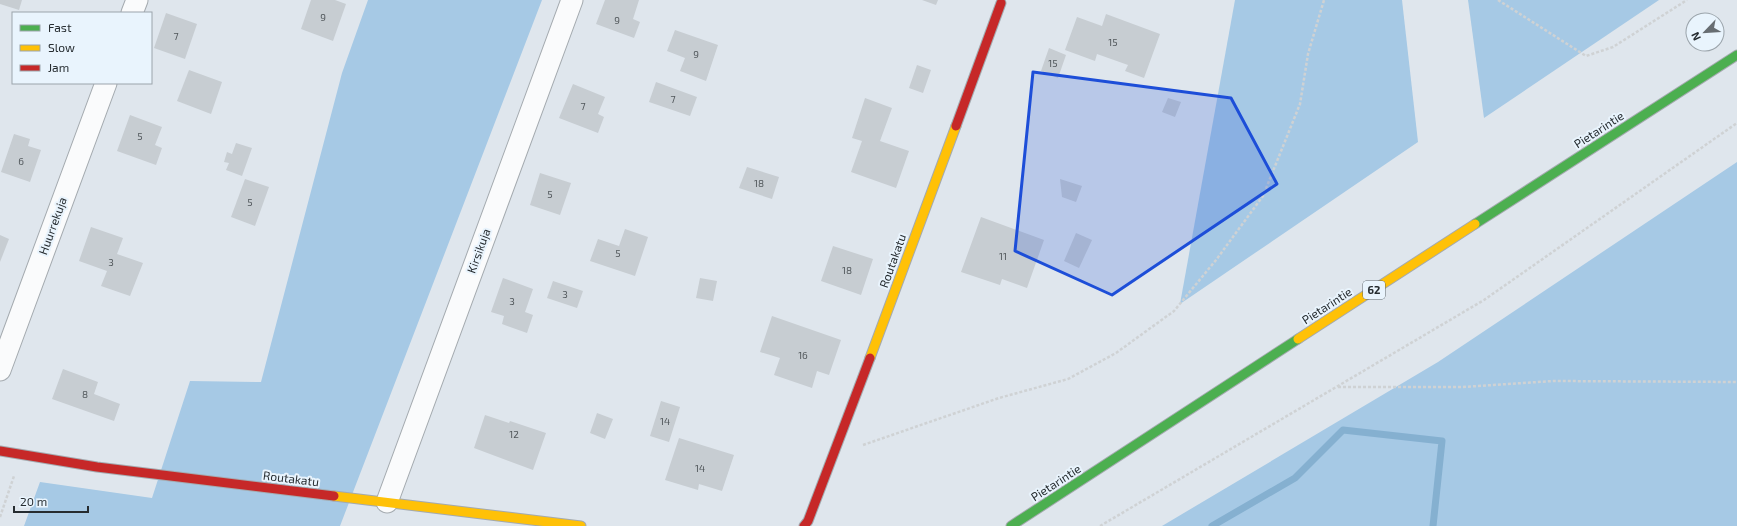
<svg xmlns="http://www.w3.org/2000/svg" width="1737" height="526" viewBox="0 0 1737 526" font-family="'Exo 2',sans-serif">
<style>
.forest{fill:#a6c9e5}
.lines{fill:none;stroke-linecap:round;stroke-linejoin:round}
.stream{stroke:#85b0d0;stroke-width:7}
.building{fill:#c7cdd2}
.street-casing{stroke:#a4aaaf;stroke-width:23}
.fast-casing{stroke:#a4aaaf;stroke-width:11}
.slow-casing{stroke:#a4aaaf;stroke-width:11}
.jam-casing{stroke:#a4aaaf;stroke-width:11}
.path{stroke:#cfd2d4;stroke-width:2.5;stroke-dasharray:3 2;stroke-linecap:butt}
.street{stroke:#fafbfc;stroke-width:21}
.fast{stroke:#4caf50;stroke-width:9}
.slow{stroke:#ffc107;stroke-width:9}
.jam{stroke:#c62828;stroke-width:9}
.marked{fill:#1d4ed8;fill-opacity:0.2;stroke:#1d4ed8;stroke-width:3;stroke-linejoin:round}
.labels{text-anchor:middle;stroke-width:4;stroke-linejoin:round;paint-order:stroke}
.number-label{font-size:10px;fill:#50565a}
.shield{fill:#e9f4fd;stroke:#60686e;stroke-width:1}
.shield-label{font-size:11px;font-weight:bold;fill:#262c30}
.street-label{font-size:12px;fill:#262c30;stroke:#e9f4fd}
</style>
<rect width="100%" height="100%" fill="#dfe6ed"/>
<g class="forest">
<polygon points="368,0 542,0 340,526 24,526 40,482 152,498 190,381 261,382 342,73"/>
<polygon points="1235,0 1402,0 1418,142 1180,304"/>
<polygon points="1468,0 1659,0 1484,118"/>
<polygon points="1737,162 1737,526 1162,526 1438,362"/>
</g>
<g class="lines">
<polyline class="stream" points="1212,526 1295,478 1343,430 1442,441 1433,526"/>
</g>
<g class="building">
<polygon points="0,0 22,0 19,10 0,4"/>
<polygon points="311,0 335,0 346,4 333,41 301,29"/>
<polygon points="605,0 639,0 633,19 640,22 634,38 596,24"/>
<polygon points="922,0 938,0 936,5"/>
<polygon points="166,13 197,24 185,59 154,48"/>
<polygon points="1106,14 1160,34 1144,78 1125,71 1128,65 1097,54 1095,61 1065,50 1077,17 1102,26"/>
<polygon points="675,30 718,45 706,81 680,71 685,58 667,51"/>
<polygon points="1049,48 1066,55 1058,78 1041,71"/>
<polygon points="917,65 931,70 923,93 909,88"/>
<polygon points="189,70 222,82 211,114 177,101"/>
<polygon points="656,82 697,97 690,116 649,102"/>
<polygon points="573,84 605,97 598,114 604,117 598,133 559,118"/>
<polygon points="865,98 892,108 880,141 909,151 896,188 851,172 862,141 852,138"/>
<polygon points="1168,98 1181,102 1175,117 1162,112"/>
<polygon points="130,115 162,127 155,145 162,148 156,165 117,151"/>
<polygon points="14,134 30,139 28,146 41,150 30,182 1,172"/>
<polygon points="236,143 252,148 242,176 226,170 229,163 224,162 227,152 232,154"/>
<polygon points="747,167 779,177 772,199 739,188"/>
<polygon points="540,173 571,183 560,215 530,205"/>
<polygon points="245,179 269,187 255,226 231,217"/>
<polygon points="1060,179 1082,186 1076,202 1062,197"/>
<polygon points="981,217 1044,240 1027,288 1002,279 1000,285 961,272"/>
<polygon points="91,227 123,238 117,254 143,263 130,296 101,286 107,271 79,261"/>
<polygon points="625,229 648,237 635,276 590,261 598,239 619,246"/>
<polygon points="1076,233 1092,240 1079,268 1064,261"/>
<polygon points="0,235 9,239 0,262"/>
<polygon points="833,246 873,259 861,295 821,281"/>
<polygon points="503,278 533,289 525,312 533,315 527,333 502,324 504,316 491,312"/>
<polygon points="700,278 717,281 713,301 696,298"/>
<polygon points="553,281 583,291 577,308 547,298"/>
<polygon points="772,316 841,340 829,375 817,371 812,388 774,375 780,358 760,352"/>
<polygon points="63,369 98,382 94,394 120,404 114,421 52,399"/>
<polygon points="661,401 680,407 669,442 650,436"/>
<polygon points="597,413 613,419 605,439 590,433"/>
<polygon points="485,415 509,423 510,421 546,433 533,470 474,448"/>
<polygon points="679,438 734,455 722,491 699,484 698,490 665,480"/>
</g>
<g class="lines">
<g class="street-casing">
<g id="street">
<polyline points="132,13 137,0"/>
<polyline points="0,370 106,83"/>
<polyline points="387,502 572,0"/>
</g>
</g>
<g class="fast-casing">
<g id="fast">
<polyline points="1475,224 1737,55"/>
<polyline points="1011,526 1298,339"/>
</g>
</g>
<g class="slow-casing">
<g id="slow">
<polyline points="1298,339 1475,224"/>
<polyline points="870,358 956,126"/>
<polyline points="334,496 581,526"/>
</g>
</g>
<g class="jam-casing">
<g id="jam">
<polyline points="956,126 1001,3"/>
<polyline points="0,451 97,467 334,496"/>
<polyline points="804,526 808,521 870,358"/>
</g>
</g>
<g class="path">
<polyline points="1498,0 1586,56 1613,47 1687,0"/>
<polyline points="1338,387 1463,387 1553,381 1737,382"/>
<polyline points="863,445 999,398 1068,379 1116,353 1174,311 1216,260 1263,196 1300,104 1308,54 1324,0"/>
<polyline points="0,517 14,476"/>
<polyline points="1100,526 1484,300 1737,123"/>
</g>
<use href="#street" class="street"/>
<use href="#fast" class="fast"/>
<use href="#slow" class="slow"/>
<use href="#jam" class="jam"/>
</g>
<path class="marked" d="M1033,72L1231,98L1277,184L1112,295L1015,251Z"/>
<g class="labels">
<g class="number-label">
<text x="323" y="21">9</text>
<text x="617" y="24">9</text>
<text x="176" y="40">7</text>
<text x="1113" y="46">15</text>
<text x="696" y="58">9</text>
<text x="1053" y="67">15</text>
<text x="673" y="103">7</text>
<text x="583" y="110">7</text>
<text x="140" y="140">5</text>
<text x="21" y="165">6</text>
<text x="759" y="187">18</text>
<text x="550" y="198">5</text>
<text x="250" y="206">5</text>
<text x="618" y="257">5</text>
<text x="1003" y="260">11</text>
<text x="111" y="266">3</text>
<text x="847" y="274">18</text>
<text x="565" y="298">3</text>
<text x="512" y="305">3</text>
<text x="803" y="359">16</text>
<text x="85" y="398">8</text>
<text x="665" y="425">14</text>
<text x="514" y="438">12</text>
<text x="700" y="472">14</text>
</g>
<rect class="shield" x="1363" y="281" width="22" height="18" rx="3"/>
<g class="shield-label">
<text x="1374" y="294">62</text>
</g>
<g class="street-label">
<text transform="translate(1599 130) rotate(-33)" y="4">Pietarintie</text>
<text transform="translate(53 226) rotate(-70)" y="4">Huurrekuja</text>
<text transform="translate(479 251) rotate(-70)" y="4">Kirsikuja</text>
<text transform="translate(893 261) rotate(-70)" y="4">Routakatu</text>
<text transform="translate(1327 306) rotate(-33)" y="4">Pietarintie</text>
<text transform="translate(291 479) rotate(7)" y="4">Routakatu</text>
<text transform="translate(1056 483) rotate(-33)" y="4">Pietarintie</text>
</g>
</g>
<rect x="12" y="12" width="140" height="72" fill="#e9f4fd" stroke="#9ba4ab"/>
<rect x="20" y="25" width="20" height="6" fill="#4caf50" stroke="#9ba4ab"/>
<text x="48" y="32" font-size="12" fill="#262c30">Fast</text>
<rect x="20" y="45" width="20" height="6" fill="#ffc107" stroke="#9ba4ab"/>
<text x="48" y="52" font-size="12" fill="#262c30">Slow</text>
<rect x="20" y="65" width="20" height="6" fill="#c62828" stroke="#9ba4ab"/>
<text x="48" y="72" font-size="12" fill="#262c30">Jam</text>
<g transform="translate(1705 32) rotate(245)"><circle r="19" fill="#e9f4fd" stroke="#9ba4ab"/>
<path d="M0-3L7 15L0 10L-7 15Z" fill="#676d72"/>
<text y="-6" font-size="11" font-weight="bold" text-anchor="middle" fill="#262c30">N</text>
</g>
<path d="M14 506v6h74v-6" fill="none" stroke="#262c30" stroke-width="2"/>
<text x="20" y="506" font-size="12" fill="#262c30" stroke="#e9f4fd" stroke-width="3" paint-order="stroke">20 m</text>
</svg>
